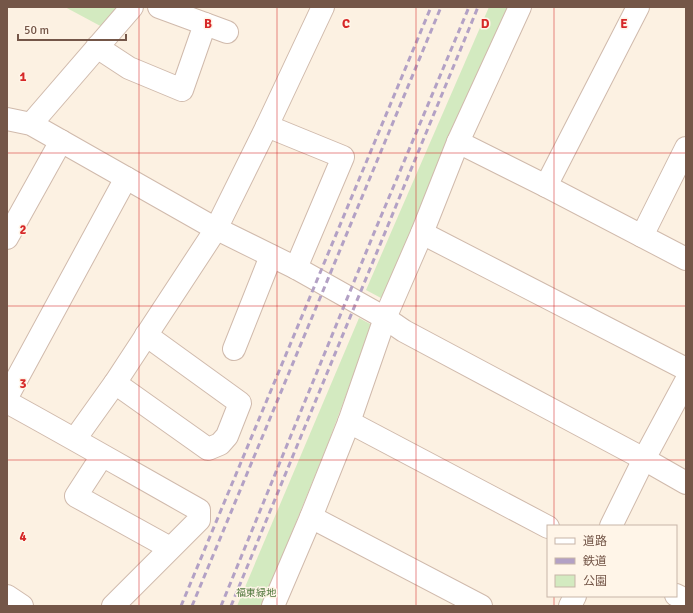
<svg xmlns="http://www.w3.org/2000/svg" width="693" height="613" viewBox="0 0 693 613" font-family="Signika,'Noto Sans JP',sans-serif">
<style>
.green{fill:#d3eac0}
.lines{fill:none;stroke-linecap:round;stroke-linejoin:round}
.minor-casing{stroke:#d0baac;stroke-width:24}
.minor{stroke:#fff;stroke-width:22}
.rail{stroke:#b3a1c5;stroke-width:3;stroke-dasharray:6 4;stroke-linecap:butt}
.grid{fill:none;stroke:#d62828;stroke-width:1;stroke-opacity:0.55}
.labels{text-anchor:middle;stroke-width:3;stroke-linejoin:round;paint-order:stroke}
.park-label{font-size:10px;fill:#547a40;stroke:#fff5e8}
.grid-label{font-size:13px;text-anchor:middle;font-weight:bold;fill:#d62828;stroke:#fff5e8;stroke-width:3;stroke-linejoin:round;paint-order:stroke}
</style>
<rect width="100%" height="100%" fill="#fcf1e2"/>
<g class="green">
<polygon points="65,7 125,7 106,29"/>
<polygon points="489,7 511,7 386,291 381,298 366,290"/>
<polygon points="359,318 372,325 327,446 262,606 237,606"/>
</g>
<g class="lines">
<g class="minor-casing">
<g id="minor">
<polyline points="159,7 227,32"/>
<polyline points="97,47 129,68 182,90 205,24"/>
<polyline points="7,119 31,124 209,225 296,268 385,318 404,331 644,459 686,483"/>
<polyline points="31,124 132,7"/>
<polyline points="267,126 343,157 296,268"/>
<polyline points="458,142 546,186 686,259"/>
<polyline points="546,186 638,7"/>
<polyline points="422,233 686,369"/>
<polyline points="642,236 686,148"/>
<polyline points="7,238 61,141"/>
<polyline points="234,349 271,256"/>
<polyline points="115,383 208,449 220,444 227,436 240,403 146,335"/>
<polyline points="7,397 126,178"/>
<path d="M7,402C71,437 135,474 199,510V520L113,606"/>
<polyline points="349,422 548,527"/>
<polyline points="75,439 115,383 216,229 267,126 323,7"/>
<polyline points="102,456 76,496 170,548"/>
<polyline points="311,517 481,606"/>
<polyline points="611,526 644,459 686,381"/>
<polyline points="676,595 686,600"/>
<polyline points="7,596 22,606"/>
<polyline points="273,606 311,517 349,422 385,318 422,233 458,142 520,7"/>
<polyline points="570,606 575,596"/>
</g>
</g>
<use href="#minor" class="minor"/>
<g class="rail">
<polyline points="181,606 431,7"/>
<polyline points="192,606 441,7"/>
<polyline points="221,606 374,233 469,7"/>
<polyline points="231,606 478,7"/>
</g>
</g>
<path class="grid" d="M139,7V606M277,7V606M416,7V606M554,7V526M7,153H686M7,306H686M7,460H686M554,596V606"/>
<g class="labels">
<g class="park-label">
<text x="256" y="596">福東緑地</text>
</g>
</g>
<g class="grid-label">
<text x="208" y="28">B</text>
<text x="346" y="28">C</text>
<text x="485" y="28">D</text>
<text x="624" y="28">E</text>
<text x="23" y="81">1</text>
<text x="23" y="234">2</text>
<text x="23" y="388">3</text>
<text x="23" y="541">4</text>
</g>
<rect width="693" height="613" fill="none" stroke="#745648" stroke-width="16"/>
<rect x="547" y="525" width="130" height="72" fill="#fff5e8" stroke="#c7b5a8"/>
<rect x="555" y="538" width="20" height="6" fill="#ffffff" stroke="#c7b5a8"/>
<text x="583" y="545" font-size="12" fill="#745648">道路</text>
<rect x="555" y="558" width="20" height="6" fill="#b3a1c5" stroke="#c7b5a8"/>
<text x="583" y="565" font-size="12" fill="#745648">鉄道</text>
<rect x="555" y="575" width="20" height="12" fill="#d3eac0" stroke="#c7b5a8"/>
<text x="583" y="585" font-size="12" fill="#745648">公園</text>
<path d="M18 34v6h108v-6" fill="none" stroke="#745648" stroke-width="2"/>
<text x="24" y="34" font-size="12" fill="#745648" stroke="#fff5e8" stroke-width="3" paint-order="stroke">50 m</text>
</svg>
